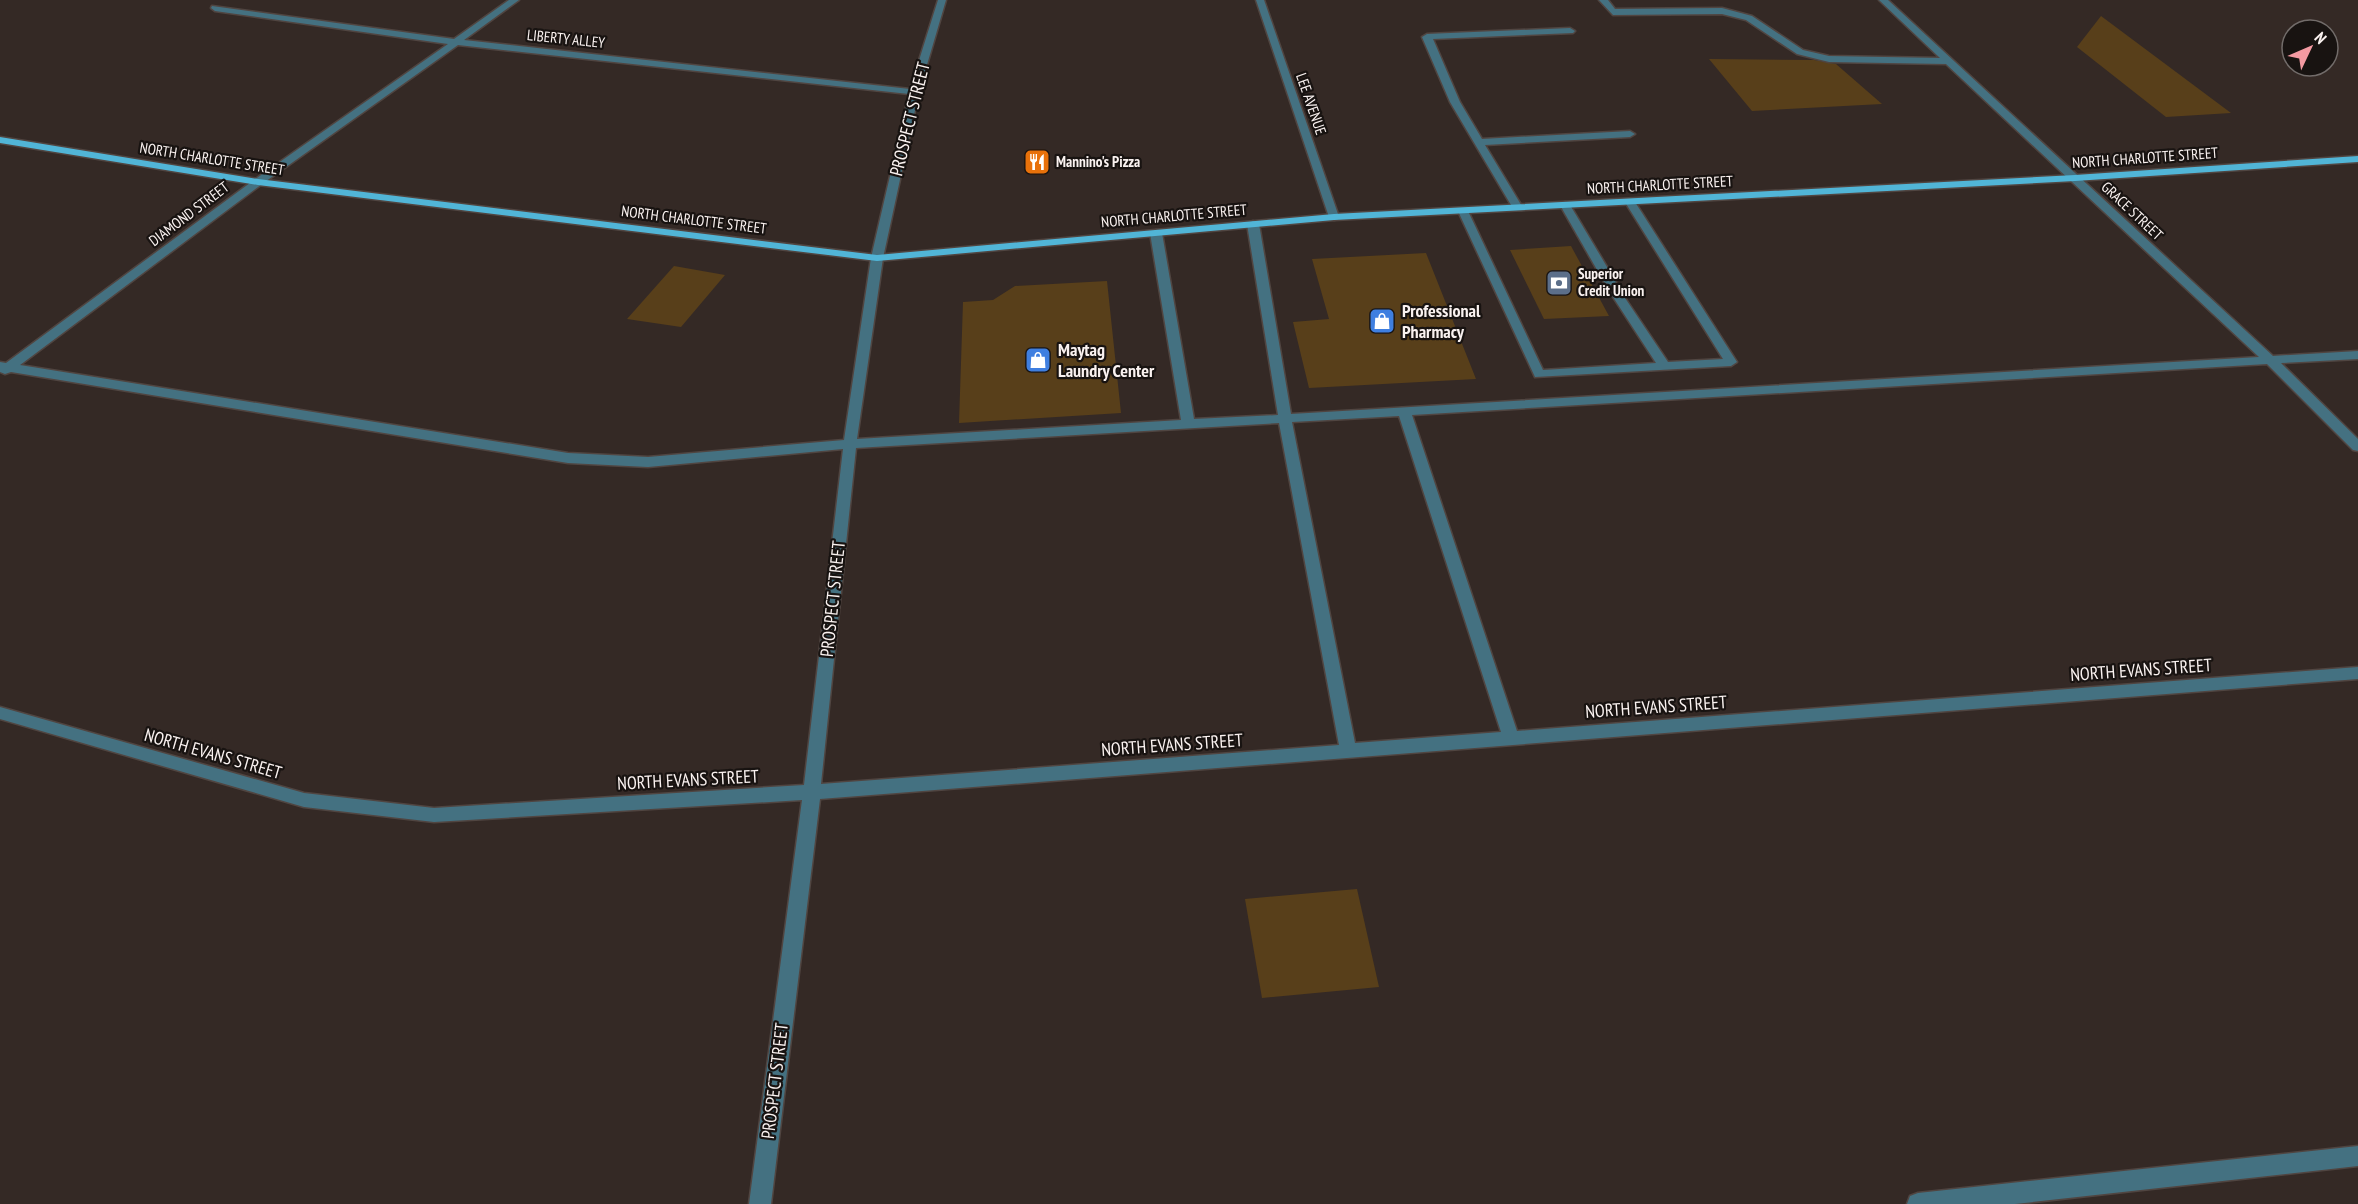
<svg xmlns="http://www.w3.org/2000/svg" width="2358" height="1204" viewBox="0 0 2358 1204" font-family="'PT Sans Narrow',sans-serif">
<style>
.building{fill:#583f1a}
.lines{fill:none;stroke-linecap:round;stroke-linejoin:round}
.minor-casing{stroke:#504541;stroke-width:3}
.major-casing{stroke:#504541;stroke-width:3}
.minor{fill:#447181;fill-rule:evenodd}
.major{fill:#51b5d7;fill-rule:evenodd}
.labels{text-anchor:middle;stroke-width:4.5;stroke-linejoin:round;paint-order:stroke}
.far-street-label{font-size:15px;fill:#faf2f0;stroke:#181311}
.far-poi-label{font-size:15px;font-weight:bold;fill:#faf2f0;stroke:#181311;text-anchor:start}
.street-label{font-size:18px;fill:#faf2f0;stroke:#181311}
.poi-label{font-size:18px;font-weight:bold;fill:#faf2f0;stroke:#181311;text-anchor:start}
</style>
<rect width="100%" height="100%" fill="#342925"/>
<g class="building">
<polygon points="2101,16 2231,113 2166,117 2077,47"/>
<polygon points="1709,59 1814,60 1836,64 1882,104 1752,111"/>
<polygon points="1571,246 1609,316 1544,319 1510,250"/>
<polygon points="1426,253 1476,379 1309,388 1293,322 1329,319 1312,259"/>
<polygon points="674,266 725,275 681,327 627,319"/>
<polygon points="1107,281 1121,413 959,423 963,302 993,300 1015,286"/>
<polygon points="1357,889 1379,987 1262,998 1245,899"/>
</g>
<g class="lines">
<g class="minor-casing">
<g id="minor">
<path d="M509,0H519L464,40L910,89L938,0H946L919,92L883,258L857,439L1181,420L1150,233L1156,230L1162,233L1194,419L1278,415L1247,224L1253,221L1259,224L1291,414L2259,357L1946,64L1829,62L1797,54L1746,20L1722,14L1613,15L1599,0H1608L1615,9L1722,8L1752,16L1803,50L1829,56L1940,58L1879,0H1888L2273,356L2358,351V359L2281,363L2358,439V451L2353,450L2267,364L1412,415L1517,731L2358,667V679L820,799L771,1204H749L802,800L434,822L304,807L0,719V707L304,793L434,808L804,785L843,449L648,467L568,463L11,372L5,374L0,372V362L6,363L254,180L448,44L215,11L211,8L212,6L454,39ZM458,45L909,94L871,258L844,440L648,457L568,453L20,365L262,184ZM1399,416L1501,732L1355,743L1292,422ZM1279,423L1339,745L821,784L856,448Z"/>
<polygon points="1256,0 1264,0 1339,217 1338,219 1334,220 1329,217"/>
<polygon points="1570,28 1575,31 1573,33 1433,39 1460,102 1482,139 1630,131 1635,134 1630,137 1485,145 1523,208 1522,210 1514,210 1450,102 1422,37 1427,34"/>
<polygon points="1630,199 1635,202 1737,362 1731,366 1535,377 1458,211 1459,209 1467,209 1468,211 1543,370 1656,363 1611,294 1617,290 1621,292 1668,362 1723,359 1625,202"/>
<polygon points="1565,202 1570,205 1616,282 1614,284 1610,285 1604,282 1560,205"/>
<polygon points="2358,1146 2358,1166 2015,1204 1907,1204 1910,1196 1918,1193"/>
</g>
</g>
<g class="major-casing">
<polygon id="major" points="0,137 258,179 877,255 1334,214 2075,175 2358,156 2358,162 2075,181 1334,220 877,261 258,185 0,143"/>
</g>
<use href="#minor" class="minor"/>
<use href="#major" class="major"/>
</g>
<defs>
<g id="restaurant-square" transform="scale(1.35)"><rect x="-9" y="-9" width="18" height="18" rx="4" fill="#e8710a" stroke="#181311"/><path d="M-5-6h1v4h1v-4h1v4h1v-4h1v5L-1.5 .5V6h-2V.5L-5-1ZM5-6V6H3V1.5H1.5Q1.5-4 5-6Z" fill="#fff"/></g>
<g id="bank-square" transform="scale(1.35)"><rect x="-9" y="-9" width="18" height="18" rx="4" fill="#5c6f8a" stroke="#181311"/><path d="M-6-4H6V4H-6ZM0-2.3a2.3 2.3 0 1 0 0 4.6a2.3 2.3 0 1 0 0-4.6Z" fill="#fff"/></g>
<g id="shop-square" transform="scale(1.35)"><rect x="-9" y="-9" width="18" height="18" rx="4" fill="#3f7fe0" stroke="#181311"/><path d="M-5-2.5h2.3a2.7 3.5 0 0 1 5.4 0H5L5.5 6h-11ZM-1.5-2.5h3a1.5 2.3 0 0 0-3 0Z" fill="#fff"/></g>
</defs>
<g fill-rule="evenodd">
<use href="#restaurant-square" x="1037" y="162"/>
<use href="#bank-square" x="1559" y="283"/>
<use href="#shop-square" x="1382" y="321"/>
<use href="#shop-square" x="1038" y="360"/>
</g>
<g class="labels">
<g class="far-street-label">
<text transform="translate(566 39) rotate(6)" y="5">LIBERTY ALLEY</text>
<text transform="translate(1311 104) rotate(71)" y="5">LEE AVENUE</text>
<text transform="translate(2145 158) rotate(-4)" y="5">NORTH CHARLOTTE STREET</text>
<text transform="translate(212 159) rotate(9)" y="5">NORTH CHARLOTTE STREET</text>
<text transform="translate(1660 185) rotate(-3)" y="5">NORTH CHARLOTTE STREET</text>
<text transform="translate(2132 211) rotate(43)" y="5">GRACE STREET</text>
<text transform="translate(189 214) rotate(-37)" y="5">DIAMOND STREET</text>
<text transform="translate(1174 216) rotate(-5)" y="5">NORTH CHARLOTTE STREET</text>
<text transform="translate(694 220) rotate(7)" y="5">NORTH CHARLOTTE STREET</text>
</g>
<g class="far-poi-label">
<text x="1056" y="167">Mannino's Pizza</text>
<text x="1578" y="279">Superior<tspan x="1578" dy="17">Credit Union</tspan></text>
</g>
<g class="street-label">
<text transform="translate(910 119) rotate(-76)" y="6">PROSPECT STREET</text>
<text transform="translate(833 599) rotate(-84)" y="6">PROSPECT STREET</text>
<text transform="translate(2141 670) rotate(-4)" y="6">NORTH EVANS STREET</text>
<text transform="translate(1656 707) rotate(-4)" y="6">NORTH EVANS STREET</text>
<text transform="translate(1172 745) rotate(-4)" y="6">NORTH EVANS STREET</text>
<text transform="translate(213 754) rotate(16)" y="6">NORTH EVANS STREET</text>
<text transform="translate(688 780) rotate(-3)" y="6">NORTH EVANS STREET</text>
<text transform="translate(775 1081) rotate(-83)" y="6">PROSPECT STREET</text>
</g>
<g class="poi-label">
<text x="1402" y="317">Professional<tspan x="1402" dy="21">Pharmacy</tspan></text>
<text x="1058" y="356">Maytag<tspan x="1058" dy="21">Laundry Center</tspan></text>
</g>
</g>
<g transform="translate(2310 48) rotate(46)"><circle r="28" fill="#181311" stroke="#726c6a" stroke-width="1.5"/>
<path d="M0-4.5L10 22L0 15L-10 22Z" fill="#f49aa2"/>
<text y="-9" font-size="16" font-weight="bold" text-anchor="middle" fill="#faf2f0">N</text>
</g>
</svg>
